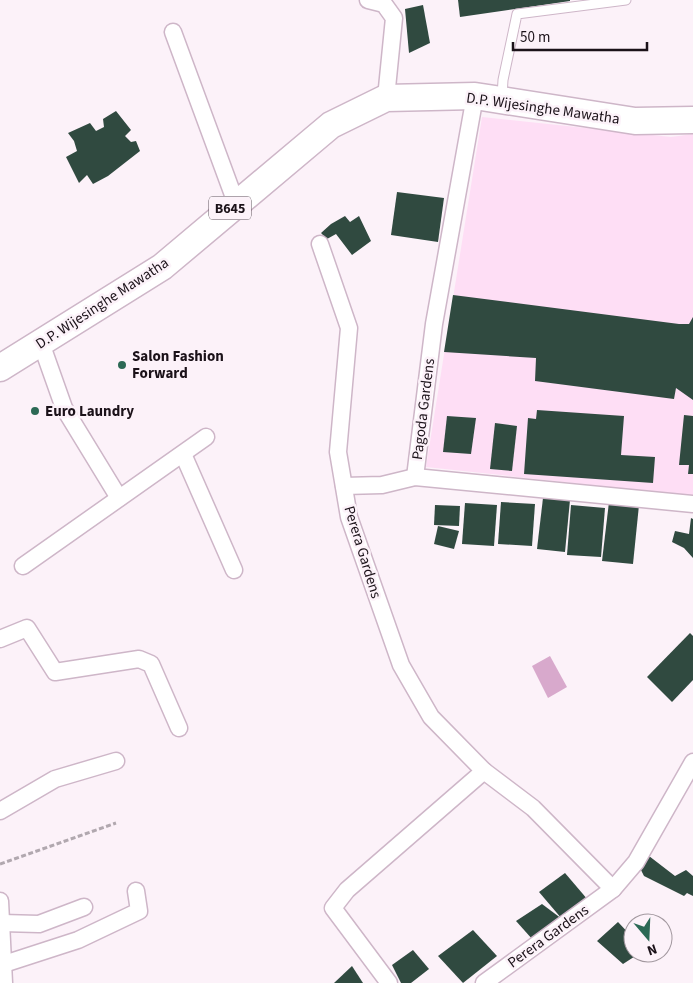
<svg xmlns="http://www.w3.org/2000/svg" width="693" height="983" viewBox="0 0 693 983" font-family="'Source Sans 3',sans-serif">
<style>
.built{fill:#fedef5}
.water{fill:#d8a9cc}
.building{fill:#304a40}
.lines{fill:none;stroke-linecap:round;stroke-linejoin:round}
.service-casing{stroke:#ceb6c8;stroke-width:11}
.minor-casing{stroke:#ceb6c8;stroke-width:19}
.primary-casing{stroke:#ceb6c8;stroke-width:29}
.path{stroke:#b1a8af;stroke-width:3;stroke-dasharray:5 2.5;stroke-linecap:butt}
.service{stroke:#fff;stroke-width:9}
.minor{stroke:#fff;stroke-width:16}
.primary{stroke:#fff;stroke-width:26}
.poi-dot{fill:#2c6955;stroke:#fcf2f9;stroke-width:2}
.labels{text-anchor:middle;stroke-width:5;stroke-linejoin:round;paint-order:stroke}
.shield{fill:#fcf2f9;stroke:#5e555c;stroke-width:1}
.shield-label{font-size:14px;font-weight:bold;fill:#1b1219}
.street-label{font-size:15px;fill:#1b1219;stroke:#fcf2f9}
.poi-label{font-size:15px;font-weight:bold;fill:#1b1219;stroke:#fcf2f9;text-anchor:start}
</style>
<rect width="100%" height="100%" fill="#fcf2f9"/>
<polygon class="built" points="482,117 671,137 693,134 693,496 426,467"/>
<polygon class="water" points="550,656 567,687 548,698 532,666"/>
<g class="building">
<polygon points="458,0 570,0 570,1 460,17"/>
<polygon points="423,5 430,43 409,53 405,9"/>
<polygon points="116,111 131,130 125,136 131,142 136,141 140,151 108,176 93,184 87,175 79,183 66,157 77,151 74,141 68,133 90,123 96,131 104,127 103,119"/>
<polygon points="397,192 444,198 438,242 391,235"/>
<polygon points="345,216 350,222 359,216 371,241 352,255 336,234 327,239 321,233 331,224"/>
<polygon points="453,295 679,324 689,324 693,317 693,400 676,388 674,399 535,381 536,358 444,352"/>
<polygon points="537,410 624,416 621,455 655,457 653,483 524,474 528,418 536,419"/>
<polygon points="684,415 693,416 693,474 688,474 689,465 679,465"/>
<polygon points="447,416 476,418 471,454 443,452"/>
<polygon points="495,423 517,426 512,471 490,469"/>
<polygon points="543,498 570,500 565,552 537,549"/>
<polygon points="501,502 535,504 532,546 498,544"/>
<polygon points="609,502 639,505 633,564 602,561"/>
<polygon points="465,503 497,505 494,546 462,544"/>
<polygon points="435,505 460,506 459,526 434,525"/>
<polygon points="571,505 605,508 601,557 567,555"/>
<polygon points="691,518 693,519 693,558 684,548 672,542 675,531 689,534"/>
<polygon points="438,526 459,531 454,549 434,544"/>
<polygon points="690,633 693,636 693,680 672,702 647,677"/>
<polygon points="649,856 675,876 686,870 693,876 693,896 687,893 684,896 644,876 641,870"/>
<polygon points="565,873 588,900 562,919 539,892"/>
<polygon points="542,904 562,919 533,940 516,921"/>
<polygon points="618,922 633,938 633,953 640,953 623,964 597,941"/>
<polygon points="473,930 497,956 463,983 438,956"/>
<polygon points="413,950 429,969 411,983 401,983 392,965"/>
<polygon points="352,966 363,983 334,983"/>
</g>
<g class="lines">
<g class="service-casing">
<polyline id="service" points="502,97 503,80 517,14 626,0"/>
</g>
<g class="minor-casing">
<g id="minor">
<polyline points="368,0 384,4 394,18 386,98"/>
<polyline points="173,32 236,203"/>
<polyline points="320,244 349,328 338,452 349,517 401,665 431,717 484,771 533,808 613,889"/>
<polyline points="41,343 64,408 119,498"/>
<polyline points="183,454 234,570"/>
<polyline points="415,477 434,324 475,96"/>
<polyline points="344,486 382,485 415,477 693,504"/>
<polyline points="23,566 206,437"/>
<polyline points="0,639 27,628 55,672 139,659 151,664 179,728"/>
<polyline points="0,811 55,779 116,761"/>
<polyline points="0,901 4,983"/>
<polyline points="2,923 39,924 84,907"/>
<polyline points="4,964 78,940 139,911 136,891"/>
<polyline points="389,983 333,908 347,890 484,771"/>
<polyline points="484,983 613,889 636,862 693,762"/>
</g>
</g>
<g class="primary-casing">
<polyline id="primary" points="0,368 162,267 331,125 386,98 475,96 635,121 693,120"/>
</g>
<polyline class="path" points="0,864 116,823"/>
<use href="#service" class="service"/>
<use href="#minor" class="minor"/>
<use href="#primary" class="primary"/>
</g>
<g class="poi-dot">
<circle cx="122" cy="365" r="5"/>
<circle cx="35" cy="411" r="5"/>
</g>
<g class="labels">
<rect class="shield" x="209" y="196.5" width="42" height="23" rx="4"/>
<g class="shield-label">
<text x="230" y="213">B645</text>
</g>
<g class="street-label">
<text transform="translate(543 108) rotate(8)" y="5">D.P. Wijesinghe Mawatha</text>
<text transform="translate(102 303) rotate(-33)" y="5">D.P. Wijesinghe Mawatha</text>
<text transform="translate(423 409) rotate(-83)" y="5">Pagoda Gardens</text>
<text transform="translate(363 552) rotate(73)" y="5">Perera Gardens</text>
<text transform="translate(548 936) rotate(-36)" y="5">Perera Gardens</text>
</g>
<g class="poi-label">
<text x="132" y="361">Salon Fashion<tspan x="132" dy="17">Forward</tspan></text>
<text x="45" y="416">Euro Laundry</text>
</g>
</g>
<g transform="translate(648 938) rotate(161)"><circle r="24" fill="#fcf2f9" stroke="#a2989f"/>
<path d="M0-4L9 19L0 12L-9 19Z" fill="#2c6955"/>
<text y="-8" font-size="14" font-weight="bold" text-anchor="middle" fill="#1b1219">N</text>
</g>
<path d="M513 42v8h134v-8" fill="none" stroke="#1b1219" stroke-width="2.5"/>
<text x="520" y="42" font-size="15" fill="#1b1219" stroke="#fcf2f9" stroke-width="4" paint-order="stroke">50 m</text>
</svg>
